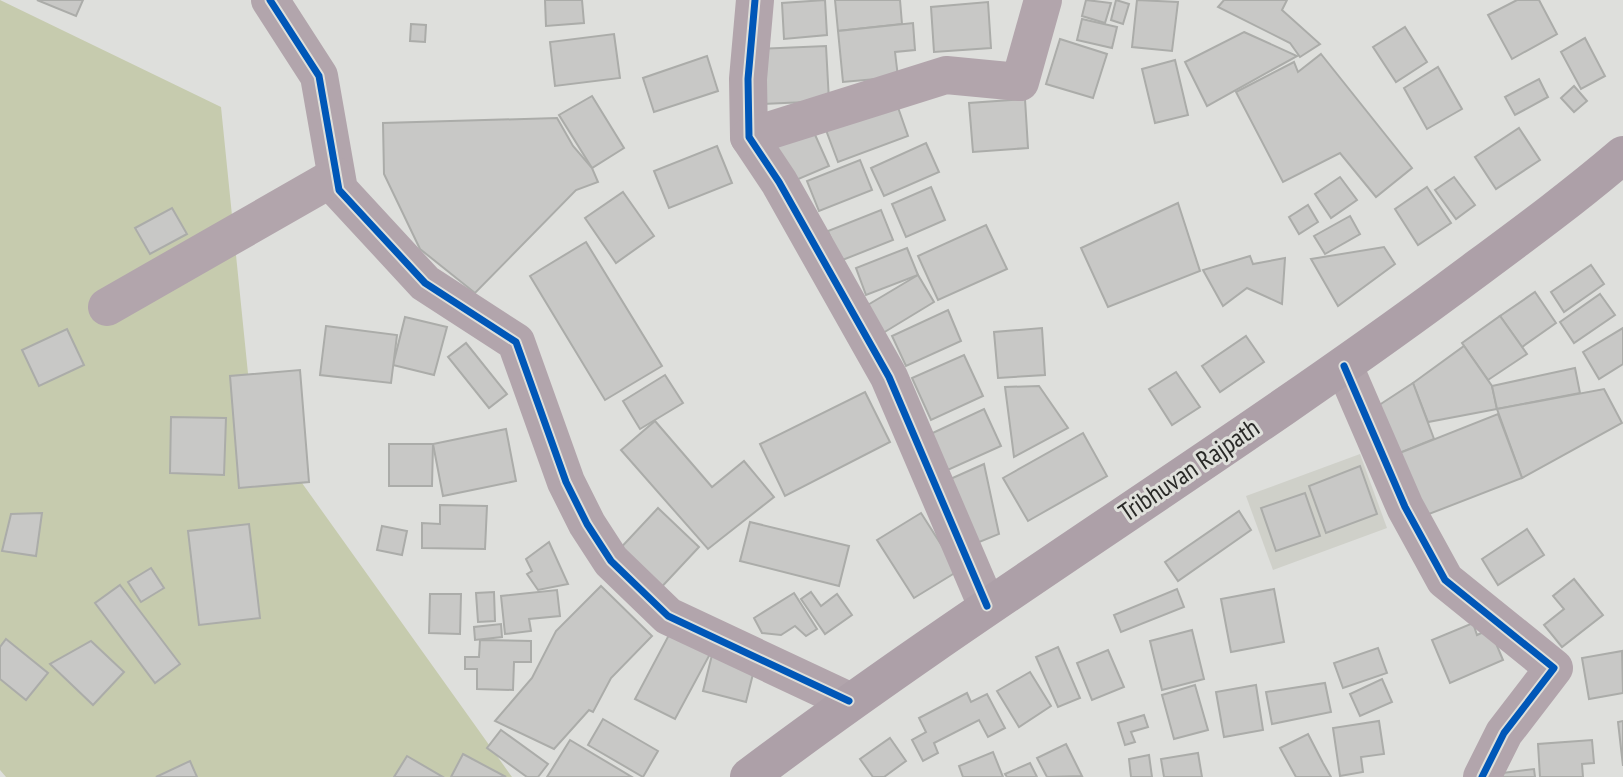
<svg xmlns="http://www.w3.org/2000/svg" width="1623" height="777" viewBox="0 0 1623 777" font-family="'PT Sans Narrow',sans-serif">
<style>
.built{fill:#cfd0c9}
.green{fill:#c6cbae}
.building{fill:#c8c8c6;stroke:#abaca9;stroke-width:2}
.lines{fill:none;stroke-linecap:round;stroke-linejoin:round}
.minor{stroke:#b2a5ac;stroke-width:38}
.highway{stroke:#ada0a8;stroke-width:38}
.cycleway-casing{stroke:#dfe0db;stroke-width:11}
.cycleway{stroke:#0057b8;stroke-width:7}
.labels{text-anchor:middle;stroke-width:6;stroke-linejoin:round;paint-order:stroke}
.street-label{font-size:26px;fill:#292927;stroke:#dfe0db}
</style>
<rect width="100%" height="100%" fill="#dedfdc"/>
<polygon class="built" points="1360,454 1387,528 1273,570 1246,496"/>
<polygon class="green" points="0,0 221,107 252,413 512,777 6,777 0,770"/>
<g class="building">
<polygon points="37,0 83,0 76,16"/>
<polygon points="545,0 582,0 584,23 546,26"/>
<polygon points="825,0 827,35 784,39 782,3"/>
<polygon points="835,0 900,0 902,24 838,31"/>
<polygon points="1086,0 1111,3 1105,23 1082,16"/>
<polygon points="1116,0 1129,4 1123,24 1111,20"/>
<polygon points="1137,0 1178,2 1172,51 1132,47"/>
<polygon points="1224,0 1287,0 1282,10 1320,44 1300,57 1290,43 1218,7"/>
<polygon points="1517,0 1539,0 1557,34 1512,59 1488,15"/>
<polygon points="988,2 991,48 934,52 931,7"/>
<polygon points="1082,19 1117,27 1112,48 1077,40"/>
<polygon points="913,23 915,50 895,52 898,77 843,82 838,31"/>
<polygon points="411,24 426,25 425,42 410,41"/>
<polygon points="1405,27 1427,62 1396,82 1373,47"/>
<polygon points="1244,32 1297,56 1207,106 1185,62"/>
<polygon points="614,34 620,78 555,86 550,42"/>
<polygon points="1585,38 1605,76 1581,89 1561,52"/>
<polygon points="1060,39 1107,54 1093,98 1046,84"/>
<polygon points="826,46 829,101 761,104 759,49"/>
<polygon points="1321,54 1412,168 1376,197 1340,153 1283,182 1236,92 1294,62 1298,72"/>
<polygon points="707,56 718,91 654,112 643,78"/>
<polygon points="1175,60 1188,115 1155,123 1142,69"/>
<polygon points="1438,67 1462,109 1427,129 1404,88"/>
<polygon points="1539,79 1548,97 1515,115 1505,97"/>
<polygon points="1574,86 1587,101 1574,112 1561,98"/>
<polygon points="592,96 624,148 592,168 559,115"/>
<polygon points="894,96 908,136 838,162 823,122"/>
<polygon points="1025,99 1028,148 973,152 969,103"/>
<polygon points="557,118 573,146 592,168 598,182 576,190 475,293 420,249 384,174 383,123"/>
<polygon points="812,128 829,166 789,183 772,146"/>
<polygon points="1519,128 1540,160 1496,189 1475,157"/>
<polygon points="926,143 939,172 884,196 871,168"/>
<polygon points="717,146 732,183 669,208 654,171"/>
<polygon points="860,160 872,190 819,211 807,181"/>
<polygon points="1340,177 1357,200 1331,218 1315,194"/>
<polygon points="1454,177 1475,205 1456,219 1435,190"/>
<polygon points="931,187 945,220 906,237 892,204"/>
<polygon points="1427,187 1451,223 1418,245 1395,209"/>
<polygon points="623,192 654,236 616,263 585,218"/>
<polygon points="1178,203 1200,271 1108,307 1081,248"/>
<polygon points="1308,205 1318,222 1299,234 1289,217"/>
<polygon points="172,208 187,234 150,254 135,228"/>
<polygon points="881,210 893,240 840,261 828,231"/>
<polygon points="1350,216 1360,234 1325,254 1314,236"/>
<polygon points="986,225 1007,269 938,300 918,256"/>
<polygon points="586,242 662,366 605,400 530,276"/>
<polygon points="1384,247 1395,264 1338,306 1311,259"/>
<polygon points="907,248 918,275 866,295 856,268"/>
<polygon points="1250,256 1253,264 1285,258 1282,304 1247,288 1223,306 1203,270"/>
<polygon points="1591,265 1604,284 1564,312 1551,292"/>
<polygon points="918,275 934,302 883,333 866,306"/>
<polygon points="1535,292 1556,323 1522,347 1500,316"/>
<polygon points="1600,294 1615,315 1574,343 1560,322"/>
<polygon points="948,310 961,341 906,366 892,336"/>
<polygon points="1500,316 1527,354 1488,380 1462,343"/>
<polygon points="405,317 447,327 434,375 393,365"/>
<polygon points="326,326 397,335 391,383 320,375"/>
<polygon points="1042,328 1045,375 998,378 994,332"/>
<polygon points="1623,328 1623,364 1599,379 1583,352"/>
<polygon points="67,329 84,365 39,386 22,350"/>
<polygon points="1246,336 1264,362 1220,392 1202,366"/>
<polygon points="466,343 507,394 489,408 448,357"/>
<polygon points="1464,346 1492,386 1497,409 1428,422 1413,383"/>
<polygon points="964,355 983,396 931,420 912,378"/>
<polygon points="1575,368 1580,393 1497,409 1492,386"/>
<polygon points="300,370 309,482 239,488 230,376"/>
<polygon points="1176,372 1200,407 1172,425 1149,389"/>
<polygon points="665,375 683,403 640,429 623,401"/>
<polygon points="1413,383 1434,439 1392,456 1370,411"/>
<polygon points="1039,386 1068,428 1014,457 1005,387"/>
<polygon points="1604,389 1622,423 1522,478 1497,409"/>
<polygon points="865,392 890,442 785,496 760,444"/>
<polygon points="984,409 1001,446 941,473 924,437"/>
<polygon points="1498,414 1522,478 1416,519 1392,456"/>
<polygon points="171,417 226,418 224,475 170,473"/>
<polygon points="655,421 712,487 744,461 774,497 708,549 621,450"/>
<polygon points="506,429 516,481 443,496 433,444"/>
<polygon points="1083,433 1107,476 1028,521 1003,478"/>
<polygon points="389,444 433,444 432,486 389,486"/>
<polygon points="984,464 999,534 967,547 939,484"/>
<polygon points="1360,466 1377,514 1326,533 1309,486"/>
<polygon points="1305,493 1320,536 1276,551 1261,508"/>
<polygon points="440,505 487,506 485,549 422,548 422,523 440,524"/>
<polygon points="658,508 699,547 655,594 614,555"/>
<polygon points="1239,511 1251,530 1178,581 1165,562"/>
<polygon points="42,513 36,556 2,551 11,514"/>
<polygon points="921,513 958,571 914,598 877,540"/>
<polygon points="750,522 849,546 839,586 740,561"/>
<polygon points="249,524 260,618 199,625 188,531"/>
<polygon points="382,526 407,531 402,555 377,550"/>
<polygon points="1527,529 1544,555 1498,585 1482,559"/>
<polygon points="549,542 568,584 538,590 527,574 532,571 526,559"/>
<polygon points="151,568 164,588 141,602 128,582"/>
<polygon points="1574,579 1603,615 1562,647 1544,625 1564,609 1553,596"/>
<polygon points="120,585 180,664 155,683 95,603"/>
<polygon points="601,586 652,636 611,678 593,712 589,710 554,749 495,721 532,678 556,631"/>
<polygon points="1177,589 1184,607 1121,632 1114,615"/>
<polygon points="1274,589 1284,642 1231,652 1221,599"/>
<polygon points="557,590 560,616 529,619 531,631 505,634 501,596"/>
<polygon points="494,592 495,621 478,622 476,593"/>
<polygon points="811,592 821,606 837,594 852,615 825,634 801,599"/>
<polygon points="794,593 817,629 806,636 795,626 781,635 762,633 754,618"/>
<polygon points="430,594 461,594 460,634 429,633"/>
<polygon points="1473,623 1477,635 1490,629 1503,660 1450,683 1432,640"/>
<polygon points="501,624 502,637 475,640 474,627"/>
<polygon points="1192,630 1204,679 1162,690 1150,641"/>
<polygon points="670,633 710,654 675,719 635,699"/>
<polygon points="6,639 48,673 26,700 0,679 0,647"/>
<polygon points="480,640 531,641 531,662 514,662 513,690 477,689 477,669 465,669 465,657 479,657"/>
<polygon points="91,641 124,672 93,705 50,664"/>
<polygon points="714,647 757,658 746,702 703,691"/>
<polygon points="1058,647 1080,698 1058,707 1036,657"/>
<polygon points="1378,648 1387,673 1343,688 1334,663"/>
<polygon points="1108,650 1124,687 1092,700 1077,663"/>
<polygon points="1622,651 1623,693 1589,699 1582,658"/>
<polygon points="1030,672 1051,706 1019,727 997,691"/>
<polygon points="1382,679 1392,702 1360,716 1350,694"/>
<polygon points="1325,683 1331,712 1272,724 1266,692"/>
<polygon points="1195,685 1208,730 1174,739 1162,695"/>
<polygon points="1256,685 1263,730 1224,737 1216,692"/>
<polygon points="967,693 971,702 987,694 1005,728 988,737 979,720 934,743 938,753 923,761 912,740 926,732 919,718"/>
<polygon points="1144,715 1148,727 1131,732 1135,742 1125,745 1118,723"/>
<polygon points="603,719 658,751 643,777 588,745"/>
<polygon points="1379,721 1384,754 1361,757 1363,772 1340,776 1333,728"/>
<polygon points="1623,721 1623,766 1618,722"/>
<polygon points="501,730 548,764 538,777 527,777 487,748"/>
<polygon points="1308,734 1323,763 1331,777 1296,777 1280,748"/>
<polygon points="890,738 906,761 884,777 873,777 860,759"/>
<polygon points="570,740 632,777 547,777"/>
<polygon points="1592,740 1594,763 1582,764 1583,777 1540,777 1538,744"/>
<polygon points="1066,744 1082,776 1047,777 1037,758"/>
<polygon points="993,752 1003,777 963,777 959,766"/>
<polygon points="1198,753 1202,777 1164,777 1161,759"/>
<polygon points="463,754 506,777 451,777"/>
<polygon points="1149,755 1152,777 1131,777 1129,759"/>
<polygon points="407,756 443,777 394,777"/>
<polygon points="190,761 197,777 156,777"/>
<polygon points="1030,763 1037,777 1007,777 1005,774"/>
<polygon points="1534,769 1535,777 1487,777 1487,775"/>
</g>
<g class="lines">
<g class="minor">
<polyline points="270,0 319,76 339,190 425,283 516,342 566,482 587,524 611,561 668,616 849,701"/>
<polyline points="755,0 748,79 749,137 779,182 889,377 987,606"/>
<polyline points="749,137 946,75 1020,82 1043,0"/>
<polyline points="107,307 336,176"/>
<polyline points="1344,366 1405,507 1445,580 1554,668 1504,733 1482,777"/>
</g>
<path class="highway" d="M749,777C976,606 1219,459 1448,290C1507,246 1567,203 1623,155"/>
<g class="cycleway-casing">
<g id="cycleway">
<polyline points="270,0 319,76 339,190 425,283 516,342 566,482 587,524 611,561 668,616 849,701"/>
<polyline points="755,0 748,79 749,137 779,182 889,377 987,606"/>
<polyline points="1344,366 1405,507 1445,580 1554,668 1504,733 1482,777"/>
</g>
</g>
<use href="#cycleway" class="cycleway"/>
</g>
<g class="labels">
<g class="street-label">
<text transform="translate(1189 470) rotate(-34)" y="9">Tribhuvan Rajpath</text>
</g>
</g>
</svg>
